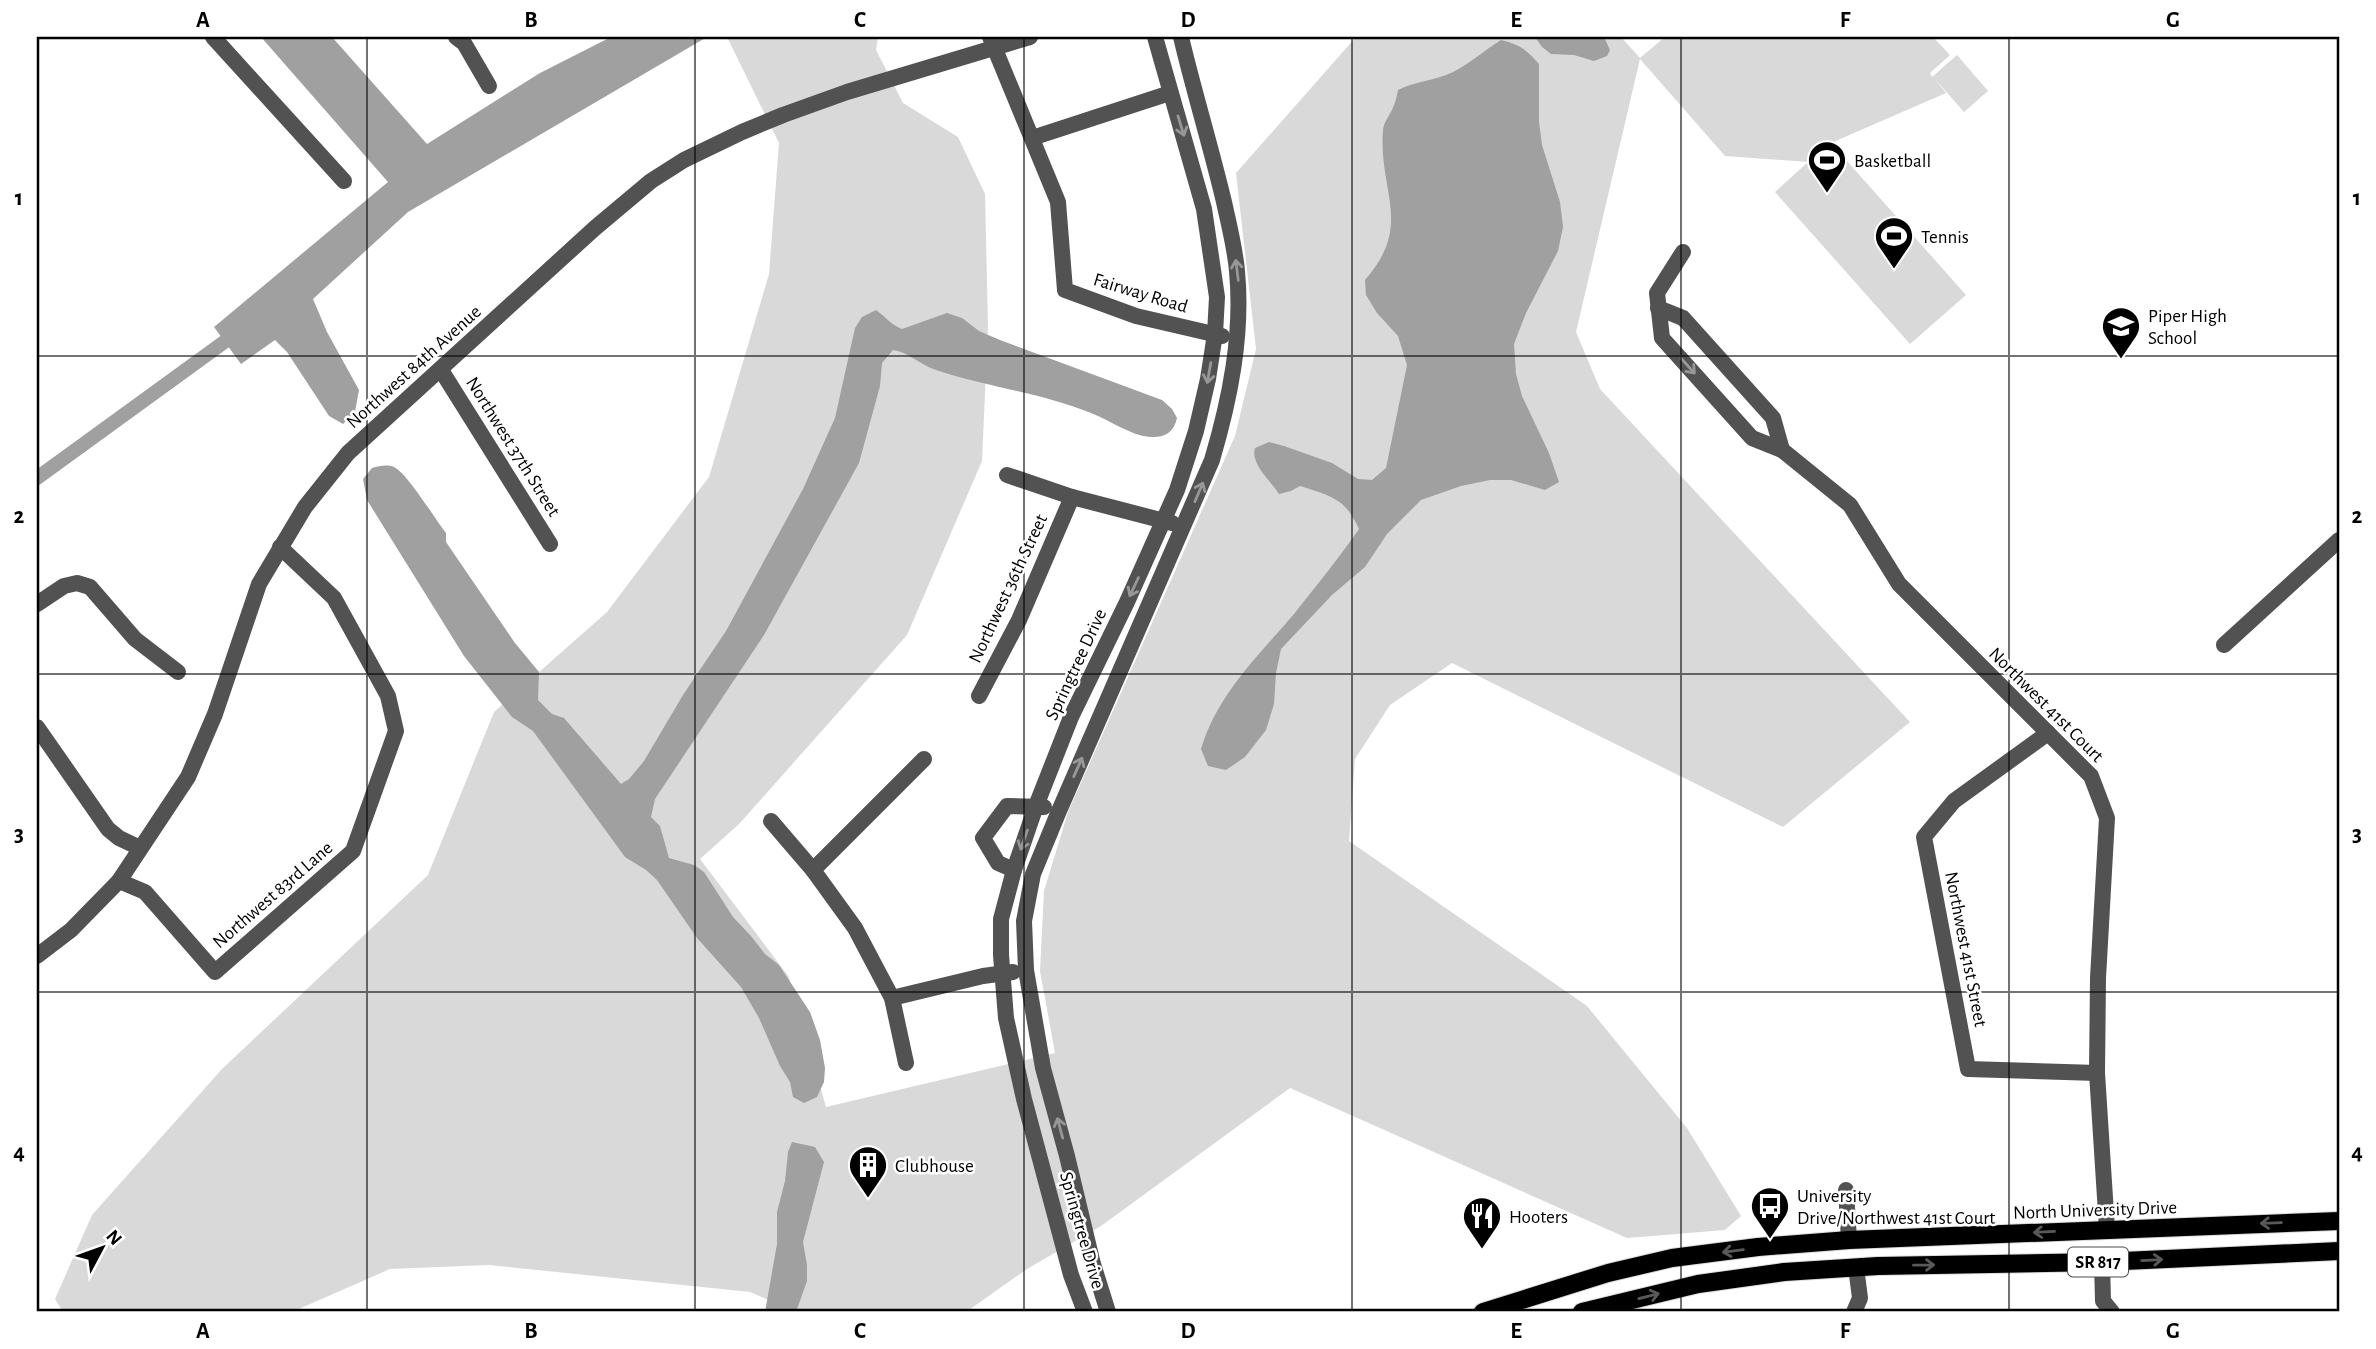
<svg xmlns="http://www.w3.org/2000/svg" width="2376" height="1349" viewBox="0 0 2376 1349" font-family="'Alegreya Sans',sans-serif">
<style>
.green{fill:#d9d9d9}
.water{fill:#a0a0a0}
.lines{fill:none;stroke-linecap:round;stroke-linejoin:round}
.canal{stroke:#a0a0a0;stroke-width:14}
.major-casing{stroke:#dbdbdb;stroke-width:20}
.minor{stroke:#525252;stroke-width:16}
.major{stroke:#000;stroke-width:18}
.oneway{stroke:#979797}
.oneway2{stroke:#595959}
.grid{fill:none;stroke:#000;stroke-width:2;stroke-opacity:0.55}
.labels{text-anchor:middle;stroke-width:5;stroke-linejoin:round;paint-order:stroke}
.shield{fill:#fff;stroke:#4c4c4c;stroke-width:2}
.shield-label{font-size:18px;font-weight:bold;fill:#000}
.poi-label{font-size:19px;fill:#000;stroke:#fff;text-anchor:start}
.street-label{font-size:19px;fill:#000;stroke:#fff}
.neatline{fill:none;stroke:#000;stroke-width:2.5}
.grid-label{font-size:23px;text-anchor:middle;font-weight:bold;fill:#000}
</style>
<rect width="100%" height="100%" fill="#fff"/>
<polygon class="green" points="727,37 878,37 876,50 903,103 958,137 985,194 988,326 982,461 907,635 739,824 700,859 789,977 826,1107 1055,1053 1040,971 1044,891 1068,812 1235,436 1256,349 1236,173 1356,37 1621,37 1640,58 1665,37 1933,37 1950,55 1930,73 1932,77 1957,55 1988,91 1964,112 1935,79 1946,93 1831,143 1966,295 1910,344 1775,192 1808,162 1725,156 1640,59 1576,332 1600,389 1910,722 1783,827 1452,663 1390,705 1355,759 1349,841 1587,1006 1687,1128 1741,1216 1725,1230 1627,1238 1290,1088 1101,1226 1027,1269 966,1312 796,1312 750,1292 489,1265 390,1269 292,1312 63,1312 55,1299 92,1215 222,1069 428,875 494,712 607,612 709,477 769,274 779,143"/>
<g class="water">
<polygon points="261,37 332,37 427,144 540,73 611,37 707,37 408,212 313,299 327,332 359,390 355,412 343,424 329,416 287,352 275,340 241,364 214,327 388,182"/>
<polygon points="1535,37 1604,37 1610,50 1607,56 1594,61 1574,55 1551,54 1542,47"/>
<path d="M1501,40C1519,44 1527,50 1539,64V122L1542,145L1560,202L1563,227L1558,251L1526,313L1514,344L1516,374L1522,396L1549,453L1559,482L1545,490L1511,480H1490L1461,486L1421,500L1387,534L1365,567L1332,595L1281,649L1276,673L1274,704L1266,730L1245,757L1226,770L1208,766L1201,749C1217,695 1258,656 1294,614C1316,586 1339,558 1359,529C1345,498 1331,496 1300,486L1291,491L1279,494C1271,481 1250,464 1255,448L1269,442L1284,446L1332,463L1358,479L1372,480L1386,468L1407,365L1398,336L1377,313L1366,295L1365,280C1414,224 1378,192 1383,130C1384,121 1391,114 1394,105C1396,100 1397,95 1398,90C1415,81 1435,81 1453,72C1469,64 1485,50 1501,40Z"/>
<path d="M876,310C886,317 891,325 902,329L947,313L962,318L979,331L1000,340L1162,400L1172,409L1177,418C1174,432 1165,438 1150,437C1129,435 1110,420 1091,413C1041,393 987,387 936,370C920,365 909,352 893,350L882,363L880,386L859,463L764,635L655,799L651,817L660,826L669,858L694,865L704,872L733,917L751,936L765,954L779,965L810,1012L820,1040L825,1068L824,1082L817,1097L804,1103L793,1097L790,1082L780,1066L759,1018L741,987L697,938L657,880L646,870L625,857L533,731L512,717L464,656L367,500L363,479L372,468C379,466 387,464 394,467C407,473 435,519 446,533V542L515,643L539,672L538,700L552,714L564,718L621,784L629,779L644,761L683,695L726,631L803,489L835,418L855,328L862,317Z"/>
<polygon points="792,1142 815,1147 824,1162 803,1242 807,1265 807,1281 796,1312 765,1312 777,1244 777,1212 785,1181 788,1152"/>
</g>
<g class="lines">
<polyline class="canal" points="37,478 238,332"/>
<g class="major-casing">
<g id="major">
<polyline points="1483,1312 1608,1273 1672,1258 1758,1247 1849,1240 2339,1221"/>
<polyline points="1582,1312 1698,1284 1784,1272 1878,1266 2102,1262 2339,1251"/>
</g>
</g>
<g class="minor">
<polyline points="213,37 344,181"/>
<polyline points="456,37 464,43 489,86"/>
<polyline points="990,37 1058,202 1065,290 1136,316 1222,336"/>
<polyline points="1032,138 1170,93"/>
<polyline points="1683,252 1657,293 1662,338 1752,438 1782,450 1850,505 1899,584 2091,776 2107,818 2098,978 2097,1073 2107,1229"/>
<polyline points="1658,308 1683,318 1773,418 1782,450"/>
<polyline points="441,370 550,544"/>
<polyline points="1007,475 1072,497 1172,523"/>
<polyline points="37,604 64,586 77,583 90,587 135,639 178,672"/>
<polyline points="2224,645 2339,540"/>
<polyline points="979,696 1019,620 1072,497"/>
<polyline points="37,727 108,829 119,838 140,848"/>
<polyline points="2048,733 1954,801 1924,837 1968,1069 2097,1073"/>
<polyline points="771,821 813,870"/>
<polyline points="1014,870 998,863 983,838 1007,806 1044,807"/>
<polyline points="119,881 145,892 215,972 353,851 396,731 388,696 334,598 280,547"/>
<polyline points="37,956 71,930 119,881 188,777 215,714 259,584 305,507 348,453 595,228 651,181 684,160 742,132 783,115 847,92 1030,37"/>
<polyline points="892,998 983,976 1013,972"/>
<polyline points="906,1063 892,998 855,928 813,870 924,759"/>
<polyline points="1846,1190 1849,1240"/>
<polyline points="2102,1262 2103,1301 2112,1312"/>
<polyline points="1085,1312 1071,1275 1024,1099 1006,1018 1001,955 1001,919 1014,870 1036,806 1071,717 1127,602 1177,490 1196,431 1208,379 1215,334 1217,297 1204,209 1155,37"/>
<path d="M1108,1312L1093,1264L1067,1156L1043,1068L1026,970L1024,921L1033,874L1059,811L1212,460C1230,399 1243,335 1237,271C1235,248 1229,225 1224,202C1211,147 1194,92 1181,37"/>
<polyline points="1854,1312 1860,1298 1856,1267"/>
</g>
<use href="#major" class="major"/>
</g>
<defs><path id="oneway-shaft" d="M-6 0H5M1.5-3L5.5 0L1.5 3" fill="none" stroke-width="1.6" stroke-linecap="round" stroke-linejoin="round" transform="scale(1.75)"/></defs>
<g class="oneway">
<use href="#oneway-shaft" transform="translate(1181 126) rotate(73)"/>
<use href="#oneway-shaft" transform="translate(1237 270) rotate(-97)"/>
<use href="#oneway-shaft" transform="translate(1688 366) rotate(48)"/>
<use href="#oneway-shaft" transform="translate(1209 373) rotate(100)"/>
<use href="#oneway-shaft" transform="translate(1199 492) rotate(-67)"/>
<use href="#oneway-shaft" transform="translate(1134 587) rotate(115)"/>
<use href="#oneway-shaft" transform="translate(1078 767) rotate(-66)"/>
<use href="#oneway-shaft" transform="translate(1024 840) rotate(109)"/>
<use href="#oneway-shaft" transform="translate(1060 1128) rotate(-105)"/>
</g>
<g class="oneway2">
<use href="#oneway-shaft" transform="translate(2271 1223) rotate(178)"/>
<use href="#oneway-shaft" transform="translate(2044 1232) rotate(177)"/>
<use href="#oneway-shaft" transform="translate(1733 1251) rotate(173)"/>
<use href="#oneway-shaft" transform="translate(2152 1260) rotate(-3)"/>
<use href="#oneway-shaft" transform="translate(1924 1265) rotate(-1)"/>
<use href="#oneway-shaft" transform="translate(1649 1296) rotate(-14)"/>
</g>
<path class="grid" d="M367,37V1312M695,37V1312M1024,37V1312M1352,37V1312M1681,37V1312M2009,37V1312M37,356H2339M37,674H2339M37,992H2339"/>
<defs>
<g id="stadium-pin" transform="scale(2.0125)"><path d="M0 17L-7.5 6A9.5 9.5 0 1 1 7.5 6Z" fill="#000" stroke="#fff"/><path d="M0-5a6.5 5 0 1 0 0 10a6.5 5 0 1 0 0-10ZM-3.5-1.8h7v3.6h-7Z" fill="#fff"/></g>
<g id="school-pin" transform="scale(2.0125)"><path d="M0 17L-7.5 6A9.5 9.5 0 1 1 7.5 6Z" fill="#000" stroke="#fff"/><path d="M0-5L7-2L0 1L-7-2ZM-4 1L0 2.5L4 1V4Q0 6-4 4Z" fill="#fff"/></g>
<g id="building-pin" transform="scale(2.0125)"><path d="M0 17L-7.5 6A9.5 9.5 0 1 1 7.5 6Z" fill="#000" stroke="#fff"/><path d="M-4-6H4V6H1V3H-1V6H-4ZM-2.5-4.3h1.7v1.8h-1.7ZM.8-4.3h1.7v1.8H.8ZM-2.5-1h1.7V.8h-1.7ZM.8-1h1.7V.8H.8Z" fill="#fff"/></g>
<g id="bus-pin" transform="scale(2.0125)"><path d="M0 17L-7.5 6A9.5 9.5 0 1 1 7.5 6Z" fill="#000" stroke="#fff"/><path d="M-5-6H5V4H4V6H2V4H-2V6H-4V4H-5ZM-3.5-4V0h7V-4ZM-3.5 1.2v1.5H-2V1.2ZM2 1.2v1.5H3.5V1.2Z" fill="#fff"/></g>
<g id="restaurant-pin" transform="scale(2.0125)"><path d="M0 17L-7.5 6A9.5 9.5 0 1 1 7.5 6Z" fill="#000" stroke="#fff"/><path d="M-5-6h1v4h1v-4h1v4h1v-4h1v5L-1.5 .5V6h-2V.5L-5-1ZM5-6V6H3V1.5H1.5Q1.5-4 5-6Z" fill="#fff"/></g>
</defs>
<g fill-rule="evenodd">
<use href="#stadium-pin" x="1827" y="160"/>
<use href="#stadium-pin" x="1894" y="236"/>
<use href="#school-pin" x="2121" y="326"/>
<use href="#building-pin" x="868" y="1165"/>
<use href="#bus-pin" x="1770" y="1206"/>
<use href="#restaurant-pin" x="1482" y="1216"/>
</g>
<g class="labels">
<rect class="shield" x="2068" y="1247.5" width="60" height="29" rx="5"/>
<g class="shield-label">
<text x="2098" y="1268">SR 817</text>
</g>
<g class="poi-label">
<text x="1854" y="167">Basketball</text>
<text x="1921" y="243">Tennis</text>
<text x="2148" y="322">Piper High<tspan x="2148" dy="22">School</tspan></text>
<text x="895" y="1172">Clubhouse</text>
<text x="1797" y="1202">University<tspan x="1797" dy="22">Drive/Northwest 41st Court</tspan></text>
<text x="1509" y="1223">Hooters</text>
</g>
<g class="street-label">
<text transform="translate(1141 292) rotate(17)" y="7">Fairway Road</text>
<text transform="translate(413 366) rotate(-42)" y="7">Northwest 84th Avenue</text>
<text transform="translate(514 446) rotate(58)" y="7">Northwest 37th Street</text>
<text transform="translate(1007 588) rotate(-65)" y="7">Northwest 36th Street</text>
<text transform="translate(1075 664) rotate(-65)" y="7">Springtree Drive</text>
<text transform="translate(2047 704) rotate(45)" y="7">Northwest 41st Court</text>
<text transform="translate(272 894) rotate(-41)" y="7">Northwest 83rd Lane</text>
<text transform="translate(1967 949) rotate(79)" y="7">Northwest 41st Street</text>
<text transform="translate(2095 1209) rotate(-2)" y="7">North University Drive</text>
<text transform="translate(1083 1230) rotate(74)" y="7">Springtree Drive</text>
</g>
</g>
<rect width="2376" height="1349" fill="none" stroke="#ffffff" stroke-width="77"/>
<g transform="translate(102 1248) rotate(49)" stroke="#ffffff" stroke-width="5" paint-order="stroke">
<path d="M0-5L12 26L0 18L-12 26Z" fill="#000000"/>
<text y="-10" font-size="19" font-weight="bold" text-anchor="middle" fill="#000000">N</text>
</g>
<rect x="38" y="38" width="2300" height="1272" class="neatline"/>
<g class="grid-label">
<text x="203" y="27">A</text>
<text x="531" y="27">B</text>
<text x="860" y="27">C</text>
<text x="1188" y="27">D</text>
<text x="1516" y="27">E</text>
<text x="1845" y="27">F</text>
<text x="2173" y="27">G</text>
<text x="19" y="205">1</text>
<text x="2357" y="205">1</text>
<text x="19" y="523">2</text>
<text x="2357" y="523">2</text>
<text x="19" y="841">3</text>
<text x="2357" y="841">3</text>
<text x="19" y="1159">4</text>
<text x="2357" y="1159">4</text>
<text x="203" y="1338">A</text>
<text x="531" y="1338">B</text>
<text x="860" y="1338">C</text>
<text x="1188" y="1338">D</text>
<text x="1516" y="1338">E</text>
<text x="1845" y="1338">F</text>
<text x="2173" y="1338">G</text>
</g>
</svg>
